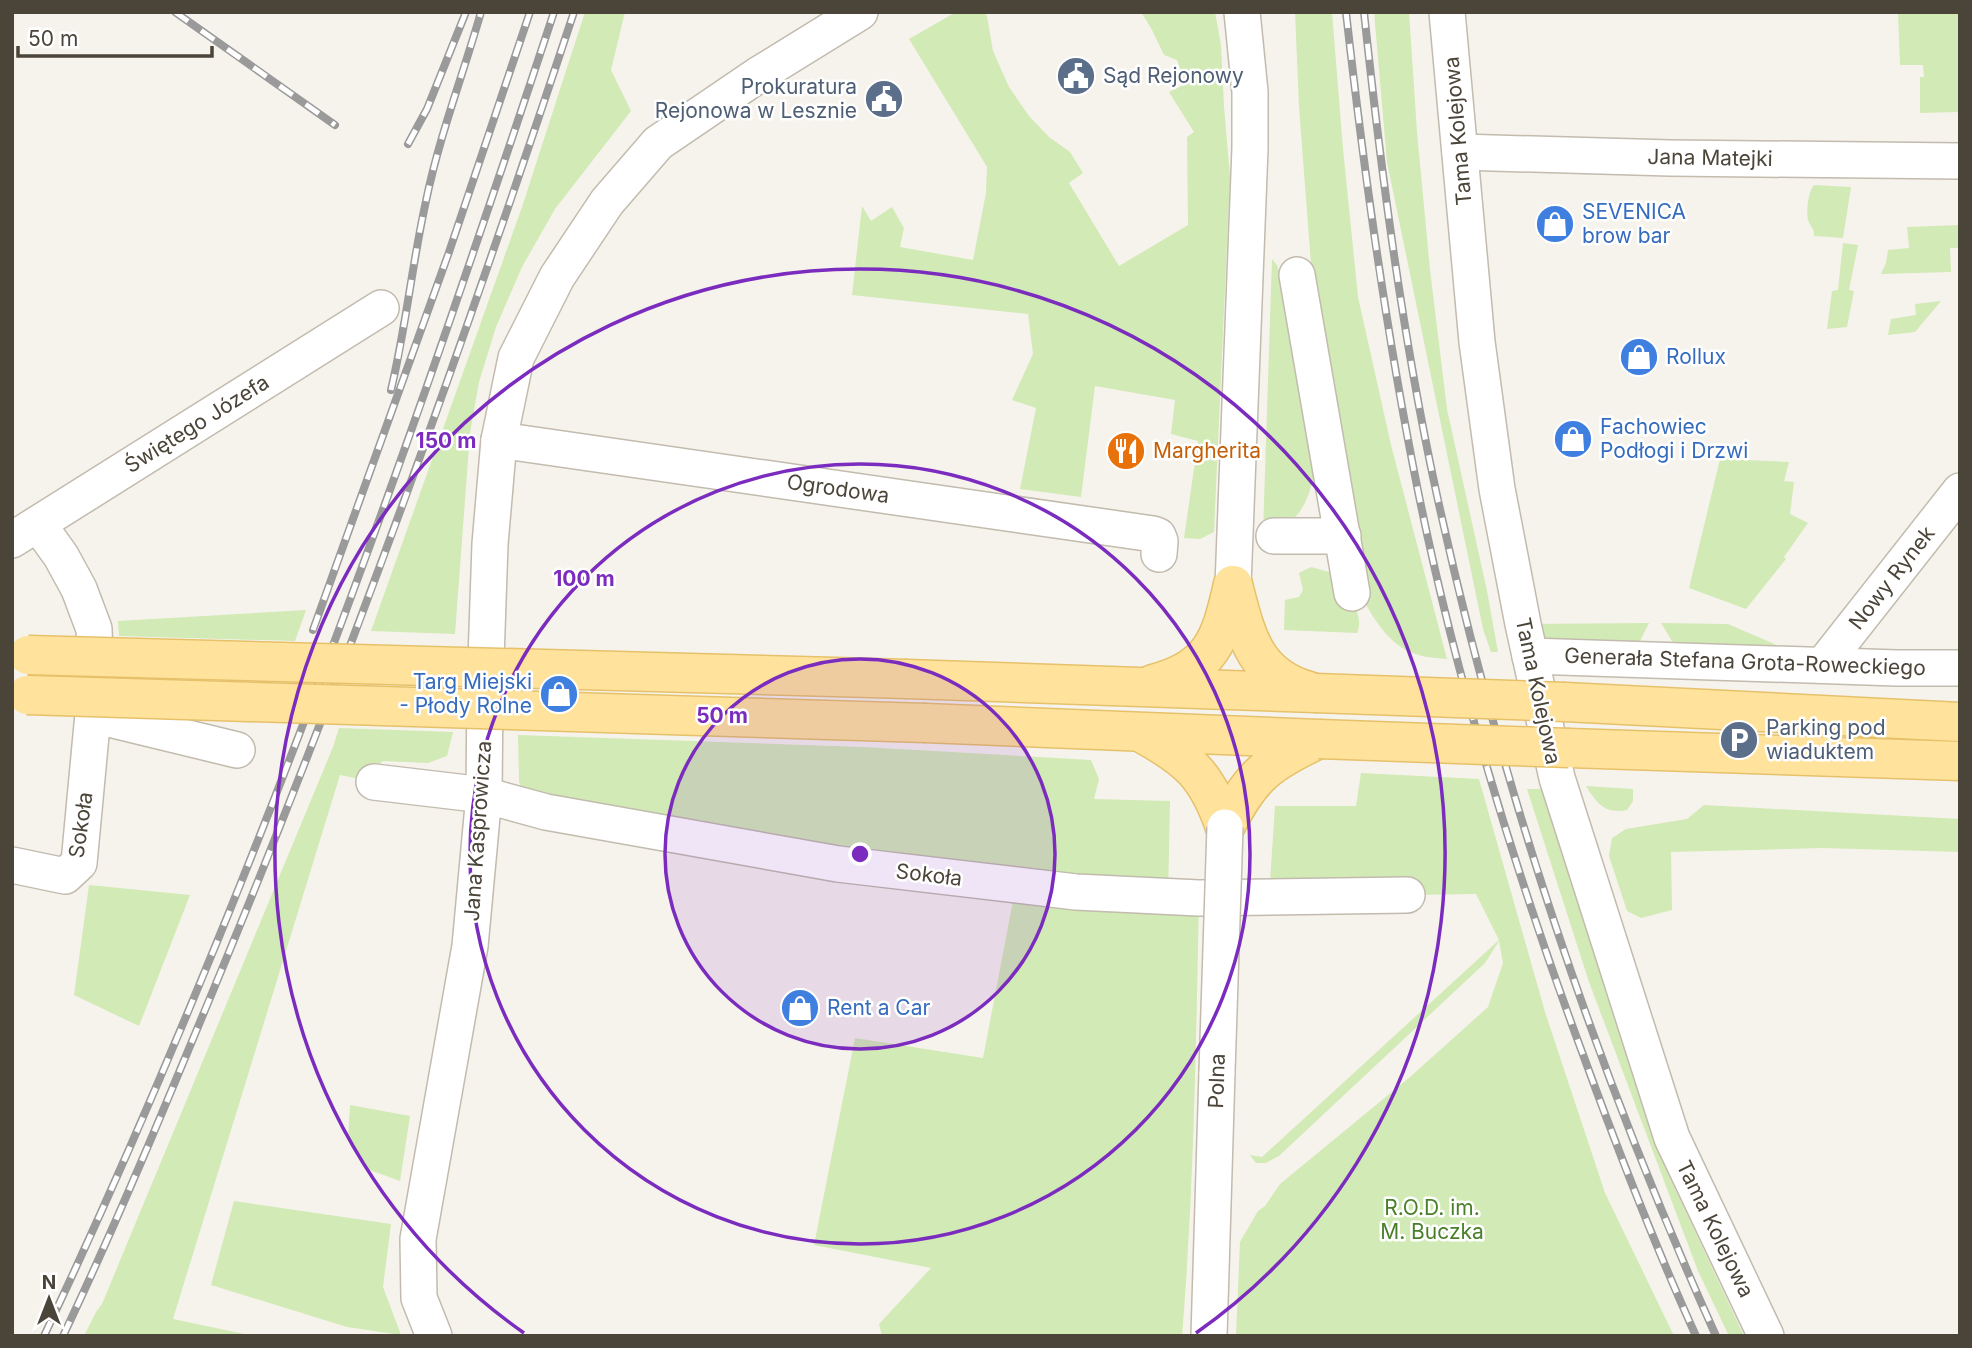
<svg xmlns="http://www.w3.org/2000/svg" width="1972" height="1348" viewBox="0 0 1972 1348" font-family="Inter,sans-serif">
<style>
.green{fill:#d2eab5}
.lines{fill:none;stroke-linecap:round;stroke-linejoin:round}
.minor-casing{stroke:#c2bbae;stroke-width:38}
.major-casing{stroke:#e6c16a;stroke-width:41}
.minor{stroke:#fff;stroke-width:35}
.major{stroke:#ffe39c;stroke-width:38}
.rail-casing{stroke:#9a9a9a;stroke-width:8}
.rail{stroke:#fff;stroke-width:5;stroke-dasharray:16;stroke-linecap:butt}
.minor-bridge-casing{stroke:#c2bbae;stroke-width:38;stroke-linecap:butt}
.major-bridge-casing{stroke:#e6c16a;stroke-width:41;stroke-linecap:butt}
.minor-bridge{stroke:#fff;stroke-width:35}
.major-bridge{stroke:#ffe39c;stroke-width:38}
.ring{fill:none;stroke:#7b2cbf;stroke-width:3.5}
.labels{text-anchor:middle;stroke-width:5;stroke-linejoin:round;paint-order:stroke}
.service-label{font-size:21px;fill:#4e5e75;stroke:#fff;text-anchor:start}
.street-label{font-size:21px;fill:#4b4439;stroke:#fff}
.shop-label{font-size:21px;fill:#366cbe;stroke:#fff;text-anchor:start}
.food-label{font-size:21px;fill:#c56008;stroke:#fff;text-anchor:start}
.park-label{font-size:21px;fill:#4a7f2a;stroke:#fff}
.centre{fill:#7b2cbf;stroke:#fff;stroke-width:3.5}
.ring-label{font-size:21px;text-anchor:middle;font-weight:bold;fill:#7b2cbf;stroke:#fff;stroke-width:5;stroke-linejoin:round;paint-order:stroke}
</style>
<rect width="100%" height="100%" fill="#f6f3ec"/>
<g class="green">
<polygon points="585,12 625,12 611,70 631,111 555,209 522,267 496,327 479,382 470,433 455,634 371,631 522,207"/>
<polygon points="956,12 984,12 987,16 993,51 1009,87 1029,116 1049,137 1070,152 1083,173 1069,183 1119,266 1188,225 1187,137 1194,132 1169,92 1186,84 1177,60 1164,55 1151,28 1141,12 1215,12 1221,45 1224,106 1230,177 1214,532 1200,539 1184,538 1198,441 1171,434 1175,400 1095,386 1081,497 1020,489 1036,408 1012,400 1033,354 1028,314 852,295 862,206 871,221 892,207 904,228 900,247 973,260 986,193 987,167 909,39"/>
<path d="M1295,12H1332L1343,149L1358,297L1391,445L1447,659C1438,658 1428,658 1419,655C1392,648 1377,624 1364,601L1313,290L1299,107Z"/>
<polygon points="1374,12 1409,12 1417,132 1430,270 1447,409 1487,591 1498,652 1491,652 1483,629 1387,162"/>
<polygon points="1898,12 1960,12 1960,112 1920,113 1920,77 1924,77 1923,65 1900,65"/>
<path d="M1814,185L1851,187L1843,238L1814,236C1815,228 1810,227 1808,220C1806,210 1808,192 1814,185Z"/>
<polygon points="1960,225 1960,248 1950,248 1951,272 1881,274 1886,263 1888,250 1909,248 1907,227"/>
<polygon points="1843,243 1858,245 1849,290 1854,291 1847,327 1827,329 1832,291 1838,290"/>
<path d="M1272,259L1277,265L1286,301L1314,474C1310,494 1303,515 1284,526C1278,530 1269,531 1263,533Z"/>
<polygon points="1941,301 1915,332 1888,335 1891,319 1916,315 1915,304"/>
<polygon points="1720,459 1789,462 1784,481 1794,482 1790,514 1808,523 1784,557 1786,559 1746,609 1689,588"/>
<path d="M1311,567L1336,574C1345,589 1366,616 1357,633L1284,630L1285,600L1299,597L1303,590L1299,573Z"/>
<polygon points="306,610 295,641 119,636 118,621"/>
<polygon points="1649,623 1638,645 1527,643 1523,624"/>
<polygon points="1661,623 1728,624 1823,665 1684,652 1672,641"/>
<polygon points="339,728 453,732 447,756 428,763 383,761 373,769 374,782 340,775 173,1319 254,1336 84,1336 96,1312 102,1304 333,747"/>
<path d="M518,735L862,747L1091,760L1099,779L1094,799L1170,801L1168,896L1199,898C1196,1044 1194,1190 1182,1336H882L879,1324L931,1268L814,1245L855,1038L983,1058L1016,885L527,799L519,782Z"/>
<polygon points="1361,773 1479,779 1545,1012 1605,1193 1674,1336 1236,1336 1240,1242 1258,1211 1265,1206 1280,1184 1410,1077 1488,1007 1503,963 1499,941 1485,963 1279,1156 1266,1163 1256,1163 1250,1155 1262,1157 1499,940 1476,894 1269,897 1275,806 1356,806"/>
<path d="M1586,786L1633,789V801L1627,810C1605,814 1597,804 1586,786Z"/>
<polygon points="1527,789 1549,789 1647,1117 1671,1180 1744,1336 1729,1336 1698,1271 1589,982"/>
<polygon points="1704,805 1960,819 1960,852 1823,848 1671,852 1672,910 1641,918 1627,911 1609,856 1612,838 1626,829 1687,819"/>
<polygon points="89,885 190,895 139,1026 74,995"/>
<polygon points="350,1105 410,1116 400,1181 367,1169 348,1140"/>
<polygon points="234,1201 391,1224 383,1287 401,1335 347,1327 211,1285"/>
</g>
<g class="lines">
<g class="minor-casing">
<g id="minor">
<polyline points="1447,12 1477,342 1497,489 1523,624 1557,778 1672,1138 1766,1336"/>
<polyline points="1460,152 1670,158 1960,161"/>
<polyline points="1297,275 1352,593"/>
<polyline points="499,440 1153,534 1158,536 1160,541 1159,554"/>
<polyline points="1274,536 1343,536"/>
<polyline points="12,540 381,308"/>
<polyline points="1233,585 1250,148 1250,92 1242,12"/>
<polyline points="1530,656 1897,668 1960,668"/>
<polyline points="1823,665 1960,491"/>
<polyline points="93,715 237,750"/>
<polyline points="374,782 484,795 546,812 838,864 1076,892 1199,898 1407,895"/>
<polyline points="12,865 65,876 79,863 96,682 94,629 79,589 61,556 38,524"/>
<polyline points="434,1336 419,1298 418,1239 470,946 484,795 485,688 490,544 499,440 516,358 557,277 607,202 658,143 758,75 860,12"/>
<polyline points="1209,1336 1217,1072"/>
</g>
</g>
<g class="major-casing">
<g id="major">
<path d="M1233,585C1246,635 1254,676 1309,691"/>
<polyline points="907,679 1315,693"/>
<path d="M1153,684C1212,668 1220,641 1233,585"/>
<polyline points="1565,702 1960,722"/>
<polyline points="926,723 1319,739"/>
<path d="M1142,733C1189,759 1207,775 1225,827"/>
<polyline points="1569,748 1960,761"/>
<path d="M1225,827C1250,777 1267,763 1317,740"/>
</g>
</g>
<use href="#minor" class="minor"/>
<use href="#major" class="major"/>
<g class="rail-casing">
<g id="rail">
<polyline points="175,12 335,125"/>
<path d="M1346,12C1364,173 1386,332 1418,491C1457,684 1516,875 1585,1060C1619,1153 1655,1246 1696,1336"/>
<path d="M1364,12C1381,172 1402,333 1436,491C1499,781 1594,1065 1716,1336"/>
<polyline points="408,144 427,109 466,12"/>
<path d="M391,390C406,327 412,264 426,201C439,137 463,75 481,12"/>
<polyline points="313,630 448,255 530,12"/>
<path d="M44,1336C246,908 406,461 554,12"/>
<path d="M63,1336C120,1216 171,1092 222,969C352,655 467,335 574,12"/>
</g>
</g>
<use href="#rail" class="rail"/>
<g class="minor-bridge-casing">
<polyline id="minor-bridge" points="1217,1072 1225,827"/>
</g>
<g class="major-bridge-casing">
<g id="major-bridge">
<polyline points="28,655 907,679"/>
<polyline points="1315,693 1565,702"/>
<polyline points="27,695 926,723"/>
<polyline points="1319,739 1569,748"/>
</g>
</g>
<use href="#minor-bridge" class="minor-bridge"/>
<use href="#major-bridge" class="major-bridge"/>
</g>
<circle cx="860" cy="854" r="195" fill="#7b2cbf" fill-opacity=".12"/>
<g class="ring">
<circle cx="860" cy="854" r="195"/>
<circle cx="860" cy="854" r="390"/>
<path d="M524 1333A585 585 0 1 1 1196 1333"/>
</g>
<defs>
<g id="civic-disc" transform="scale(2.0125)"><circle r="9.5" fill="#5c6f8a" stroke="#fff"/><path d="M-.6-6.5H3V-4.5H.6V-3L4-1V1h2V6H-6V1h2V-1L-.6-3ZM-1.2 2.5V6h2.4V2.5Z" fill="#fff"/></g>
<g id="shop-disc" transform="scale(2.0125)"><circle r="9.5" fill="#3f7fe0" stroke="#fff"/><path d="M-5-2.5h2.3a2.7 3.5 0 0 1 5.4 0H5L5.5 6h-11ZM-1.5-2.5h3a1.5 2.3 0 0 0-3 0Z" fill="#fff"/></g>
<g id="restaurant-disc" transform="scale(2.0125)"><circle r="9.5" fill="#e8710a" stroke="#fff"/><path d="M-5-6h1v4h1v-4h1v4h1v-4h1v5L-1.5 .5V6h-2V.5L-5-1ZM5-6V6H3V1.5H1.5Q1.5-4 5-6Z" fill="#fff"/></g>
<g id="parking-disc" transform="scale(2.0125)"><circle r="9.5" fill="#5c6f8a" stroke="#fff"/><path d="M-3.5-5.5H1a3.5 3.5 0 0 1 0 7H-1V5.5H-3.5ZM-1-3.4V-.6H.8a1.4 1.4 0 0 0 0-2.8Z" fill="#fff"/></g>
</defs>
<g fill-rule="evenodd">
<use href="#civic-disc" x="1076" y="76"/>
<use href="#civic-disc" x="884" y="99"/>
<use href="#shop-disc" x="1555" y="224"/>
<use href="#shop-disc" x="1639" y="357"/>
<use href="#shop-disc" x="1573" y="439"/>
<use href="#restaurant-disc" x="1126" y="451"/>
<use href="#shop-disc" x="559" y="694"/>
<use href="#parking-disc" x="1739" y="740"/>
<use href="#shop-disc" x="800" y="1008"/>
</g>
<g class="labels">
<g class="service-label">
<text x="1103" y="83">Sąd Rejonowy</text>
<text x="857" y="94" text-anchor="end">Prokuratura<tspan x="857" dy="24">Rejonowa w Lesznie</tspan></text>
<text x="1766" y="735">Parking pod<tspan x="1766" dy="24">wiaduktem</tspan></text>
</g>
<g class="street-label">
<text transform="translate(1458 131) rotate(-95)" y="7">Tama Kolejowa</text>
<text transform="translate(1710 158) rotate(1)" y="7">Jana Matejki</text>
<text transform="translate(197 424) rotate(-32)" y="7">Świętego Józefa</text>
<text transform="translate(838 489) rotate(8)" y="7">Ogrodowa</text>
<text transform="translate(1892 578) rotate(-52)" y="7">Nowy Rynek</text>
<text transform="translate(1745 662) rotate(2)" y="7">Generała Stefana Grota-Roweckiego</text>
<text transform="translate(1538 691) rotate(78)" y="7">Tama Kolejowa</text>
<text transform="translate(81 825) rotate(-82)" y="7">Sokoła</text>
<text transform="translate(478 831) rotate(-86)" y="7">Jana Kasprowicza</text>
<text transform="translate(929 875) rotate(7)" y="7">Sokoła</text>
<text transform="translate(1217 1081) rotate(-88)" y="7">Polna</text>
<text transform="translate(1715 1229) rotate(64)" y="7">Tama Kolejowa</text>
</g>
<g class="shop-label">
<text x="1582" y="219">SEVENICA<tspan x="1582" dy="24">brow bar</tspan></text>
<text x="1666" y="364">Rollux</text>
<text x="1600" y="434">Fachowiec<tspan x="1600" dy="24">Podłogi i Drzwi</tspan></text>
<text x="532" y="689" text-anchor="end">Targ Miejski<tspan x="532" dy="24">- Płody Rolne</tspan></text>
<text x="827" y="1015">Rent a Car</text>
</g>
<g class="food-label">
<text x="1153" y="458">Margherita</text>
</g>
<g class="park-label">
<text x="1432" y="1215">R.O.D. im.<tspan x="1432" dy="24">M. Buczka</tspan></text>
</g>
</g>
<circle cx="860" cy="854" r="10" class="centre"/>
<g class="ring-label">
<text x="446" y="448">150 m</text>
<text x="584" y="586">100 m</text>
<text x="722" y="723">50 m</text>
</g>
<rect width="1972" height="1348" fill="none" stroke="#4b4439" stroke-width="28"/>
<g transform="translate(49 1299)" stroke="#ffffff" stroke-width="5" paint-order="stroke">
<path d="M0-5L12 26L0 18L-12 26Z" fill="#4b4439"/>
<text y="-10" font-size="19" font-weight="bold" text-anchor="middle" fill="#4b4439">N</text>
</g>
<path d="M18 46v10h194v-10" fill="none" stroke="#4b4439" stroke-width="3.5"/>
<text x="28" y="46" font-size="21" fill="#4b4439" stroke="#ffffff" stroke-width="5" paint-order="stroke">50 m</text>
</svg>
